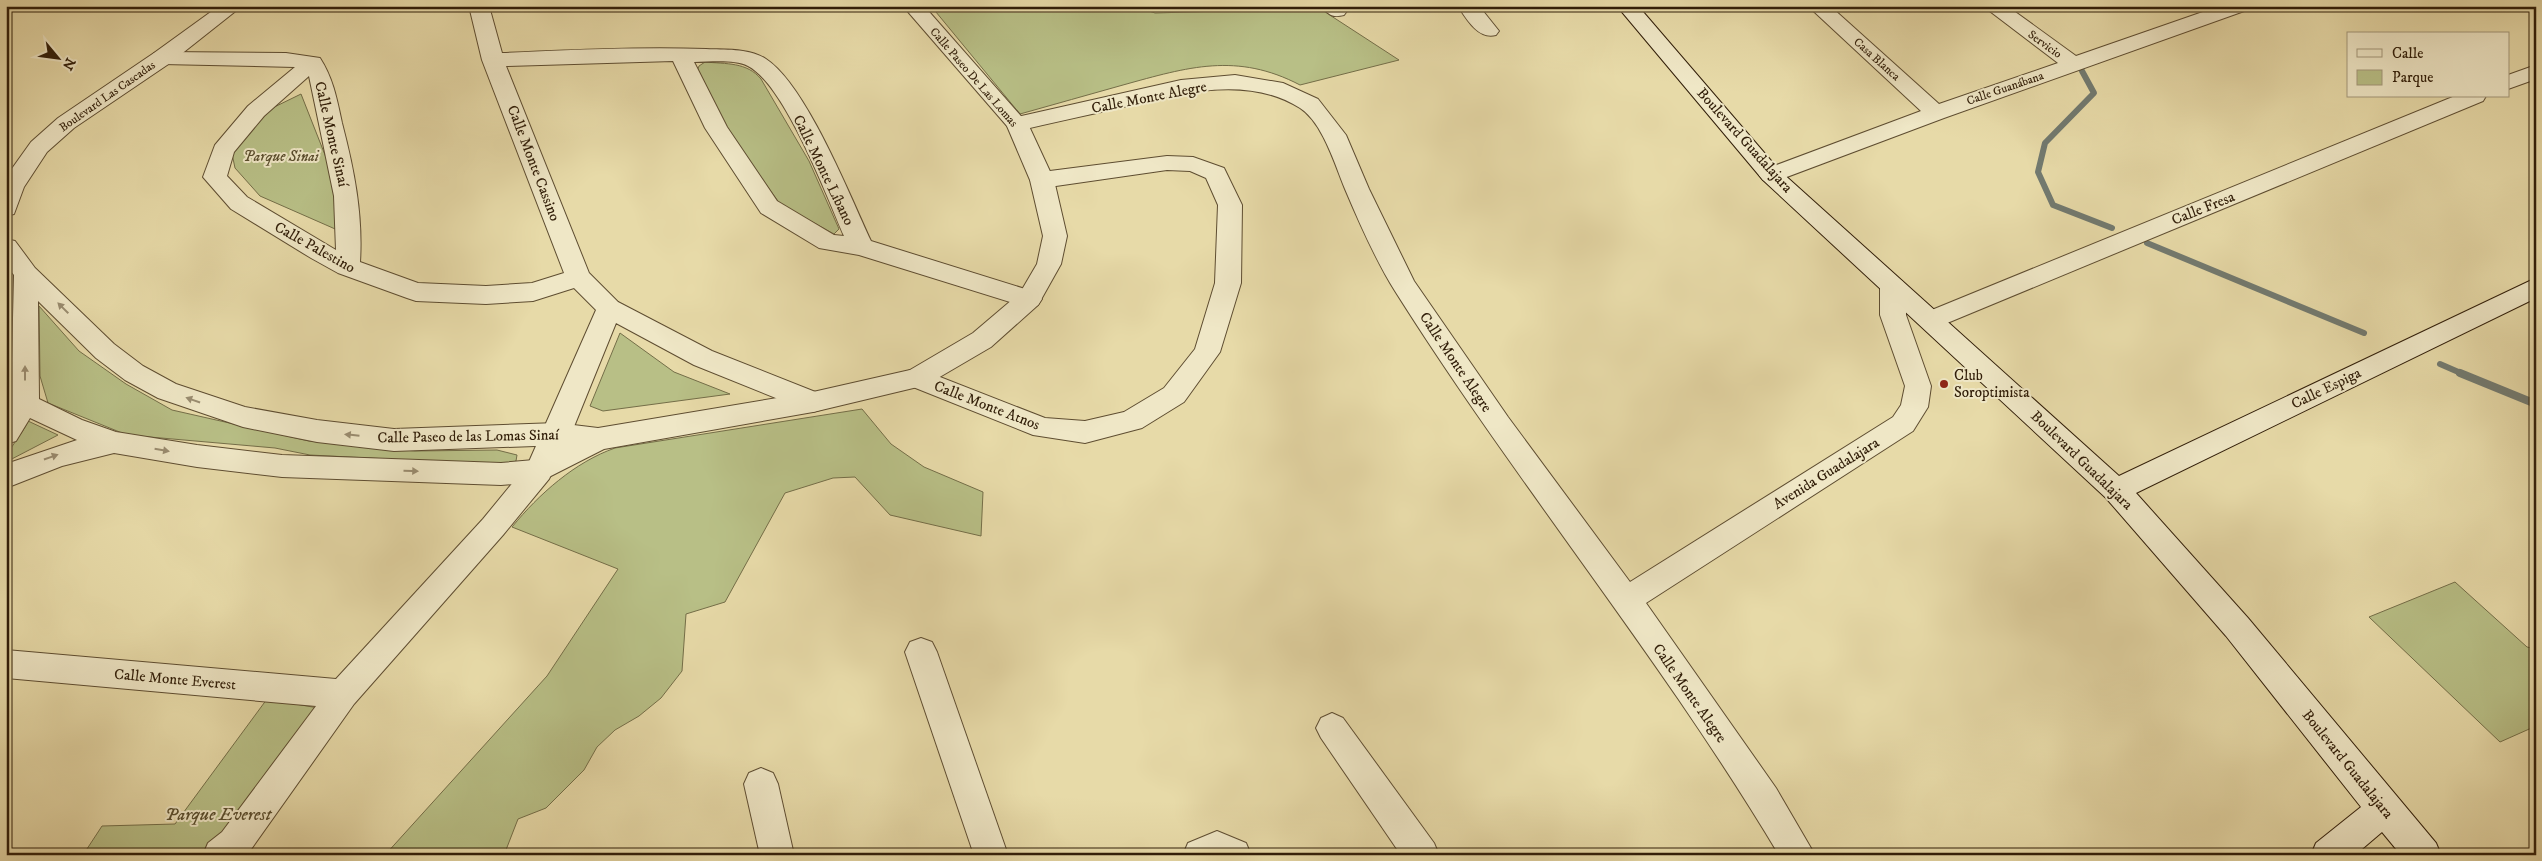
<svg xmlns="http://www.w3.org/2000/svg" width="2542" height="861" viewBox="0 0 2542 861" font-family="'IM FELL DW Pica',serif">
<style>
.green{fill:#b8bf86;stroke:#746e48}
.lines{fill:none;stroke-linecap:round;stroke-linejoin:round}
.stream-far1{stroke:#727a70;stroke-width:6}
.stream{stroke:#727a70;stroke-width:8}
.minor-casing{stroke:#5e4d31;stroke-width:2}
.tertiary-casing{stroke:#5e4d31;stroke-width:2}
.secondary-casing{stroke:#311e09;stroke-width:2}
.minor{fill:#efe7c6;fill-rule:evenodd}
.tertiary{fill:#efe7c6;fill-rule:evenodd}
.secondary{fill:#efe7c6;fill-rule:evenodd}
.oneway{fill:#9a8d71}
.poi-dot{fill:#8f2418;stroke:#efe7c6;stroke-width:2}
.labels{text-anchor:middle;stroke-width:4;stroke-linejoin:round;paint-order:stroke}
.far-street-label{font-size:12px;fill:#311e09;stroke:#efe7c6}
.street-label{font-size:15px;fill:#311e09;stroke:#efe7c6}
.park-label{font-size:15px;font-style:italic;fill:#5a4e2e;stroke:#efe7c6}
.poi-label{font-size:15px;fill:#311e09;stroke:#efe7c6;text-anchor:start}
.near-park-label{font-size:18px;font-style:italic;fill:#5a4e2e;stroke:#efe7c6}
</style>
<rect width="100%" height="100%" fill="#e7daa8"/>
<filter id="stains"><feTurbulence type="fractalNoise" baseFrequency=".004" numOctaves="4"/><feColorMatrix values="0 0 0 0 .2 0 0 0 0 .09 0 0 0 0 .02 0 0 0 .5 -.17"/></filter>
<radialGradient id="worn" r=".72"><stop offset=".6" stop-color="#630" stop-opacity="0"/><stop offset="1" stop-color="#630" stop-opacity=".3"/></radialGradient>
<g class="green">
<path d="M931,6H1134L1155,13L1319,8L1399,60L1300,85C1237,52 1188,67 1123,85C1089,95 1054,104 1020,114Z"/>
<path d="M705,62C726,64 747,62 761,79L809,161L839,229L834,234L780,204L724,126L697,71L699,66Z"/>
<polygon points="301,94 327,160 342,232 260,196 235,168 231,149 260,114"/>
<path d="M6,284C13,323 23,382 6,418Z"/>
<polygon points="39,306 79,351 126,384 172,410 309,441 415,451 497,450 517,455 516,461 506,465 310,455 275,448 127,435 48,403 40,376"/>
<polygon points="620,333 674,372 730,394 603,411 590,406"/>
<path d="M862,409L891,444L924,467L983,492L981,536L890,515L855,477L833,478L785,493L725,602L686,614L682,671L661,698L639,716L615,730L597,747L584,770L546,808L518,819L504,855H385L547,676L618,569L512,527C539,494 575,462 615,448Z"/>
<path d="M28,421L58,435L6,462C6,450 23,434 28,421Z"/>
<polygon points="2455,582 2527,647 2536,649 2536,726 2500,742 2369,617"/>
<polygon points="267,699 324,709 235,838 200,855 83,855 102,826 175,824"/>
</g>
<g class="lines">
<g class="stream-far1">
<polyline points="2082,71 2094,93 2045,143 2038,172 2053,205 2112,228"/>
<polyline points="2147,243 2364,333"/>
<polyline points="2440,364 2463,374"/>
</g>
<polyline class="stream" points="2460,373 2536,404"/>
<g class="minor-casing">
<g id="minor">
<path d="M469,6H489L502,53C570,50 638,47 706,49C725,50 749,48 766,59C806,85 850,196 871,241L1038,293L1042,299L1038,305L1029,308L859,255L819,248L761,213L705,128L673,61L506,66L589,273L618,302L712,351L823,395L827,402L823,409L813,412L803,409L694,365L616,323L571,434L549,479L503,535L354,704L247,855H203L208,843L222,832L316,706L6,678V650L336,679L483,519L528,464L596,310L574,288L533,301L486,304L416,301L407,298L338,273L311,258L231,209L203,177L215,145L248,106L295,67L162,64L154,63L151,58L154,53L162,52L286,53L320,58C333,78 337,99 342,123C354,169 363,214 360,262L418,283L486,286L532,283L564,273L482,60ZM694,62C710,62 734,59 748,66C785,85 827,197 844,236L834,235L777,201L727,127ZM309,76L334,196L336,250L247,197L227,176L234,152L264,116Z"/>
<path d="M1322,6H1344L1347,11L1344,15C1333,18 1328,15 1322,6Z"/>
<path d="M1458,6H1479L1499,31L1496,35C1479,40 1467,20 1458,6Z"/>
<polygon points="1808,6 1830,6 1939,104 2058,63 1983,6 2007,6 2076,56 2220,6 2250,6 2247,10 1944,118 1771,183 1763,180 1759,175 1763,170 1921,111"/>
<polygon points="2536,65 2536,79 2508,89 2508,75"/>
<path d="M1235,75L1283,83L1318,99L1346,135L1369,189L1414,281L1508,417L1630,582L1893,417L1901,405L1905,386L1880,315V287L1884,281L1893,278L1902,281L1906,287V315L1931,386L1928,407L1913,431L1646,603L1776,788L1815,855H1779C1662,659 1516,483 1395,291C1376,261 1359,222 1345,189C1335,165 1323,123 1300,108C1245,73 1174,95 1115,109C1083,116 1050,123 1017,131L1009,129L1006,124L1009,119L1017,117L1181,80Z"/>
<polygon points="2455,96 2486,96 2483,101 1940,326 1931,329 1922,326 1918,320 1922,314"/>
<polygon points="1167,156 1193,157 1224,168 1242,205 1241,283 1220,352 1184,402 1142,428 1085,443 1033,435 908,385 904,378 908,371 917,368 1045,418 1085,421 1124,412 1164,388 1195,349 1215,283 1218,205 1206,178 1190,171 1167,170 1042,188 1034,185 1030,180 1034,175 1042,172"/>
<polygon points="921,638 932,642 937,652 1008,855 974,855 905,652 910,642"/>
<polygon points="1332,713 1343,718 1434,843 1439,855 1401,855 1321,738 1316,728 1321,718"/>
<polygon points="761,768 773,773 778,784 794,855 760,855 744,784 749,773"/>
<polygon points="1217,831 1246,843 1251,855 1183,855 1188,843"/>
</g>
</g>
<g class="tertiary-casing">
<g id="tertiary">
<polygon points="219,6 242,6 170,63 74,128 47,152 24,187 14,214 6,216 6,177 31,142 58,118 154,53"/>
<path d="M903,6H924L1028,124L1054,180L1067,236L1061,264L1038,305L991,347L926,385L813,412L604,449L539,482L501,485L282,477L197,467L114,453L62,466L6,488V464L77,440L30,418L16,441L6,444V411L11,403L14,275L6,265V239L15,241L35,268L114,344L143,366L176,384L245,407L317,420L394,429L557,423L598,428L813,392L910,370L973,333L1020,293L1037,264L1043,236L1030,180L1007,126ZM38,301L96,358L125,380L158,398L243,427L317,442L394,451L562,445L534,460L501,463L282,455L197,445L116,432L82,420L39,399Z"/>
</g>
</g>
<g class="secondary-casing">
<polygon id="secondary" points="1617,6 1638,6 1779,170 2119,476 2536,278 2536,298 2136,493 2248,618 2436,843 2441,855 2401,855 2382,832 2355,855 2311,855 2316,843 2361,807 2226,636 2106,498 1763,180"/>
</g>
<use href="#minor" class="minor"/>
<use href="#tertiary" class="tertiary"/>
<use href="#secondary" class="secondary"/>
</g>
<defs><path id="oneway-solid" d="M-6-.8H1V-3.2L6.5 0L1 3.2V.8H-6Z" transform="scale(1.25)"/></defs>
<g class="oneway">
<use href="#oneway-solid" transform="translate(63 308) rotate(-135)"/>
<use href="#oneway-solid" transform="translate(25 373) rotate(-90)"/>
<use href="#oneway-solid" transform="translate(193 400) rotate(-161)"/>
<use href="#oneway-solid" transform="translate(352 435) rotate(-174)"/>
<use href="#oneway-solid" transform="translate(162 450) rotate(10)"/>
<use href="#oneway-solid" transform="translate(51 457) rotate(-19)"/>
<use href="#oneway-solid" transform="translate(411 471) rotate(2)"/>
</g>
<circle class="poi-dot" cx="1944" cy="384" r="5"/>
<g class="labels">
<g class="far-street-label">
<text transform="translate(2045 44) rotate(36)" y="4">Servicio</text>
<text transform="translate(1877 59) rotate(42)" y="4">Casa Blanca</text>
<text transform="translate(974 77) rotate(49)" y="4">Calle Paseo De Las Lomas</text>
<text transform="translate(2005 88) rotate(-19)" y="4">Calle Guanábana</text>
<text transform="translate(107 96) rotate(-35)" y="4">Boulevard Las Cascadas</text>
</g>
<g class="street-label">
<text transform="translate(1149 97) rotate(-11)" y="5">Calle Monte Alegre</text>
<text transform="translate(332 134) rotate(77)" y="5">Calle Monte Sinaí</text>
<text transform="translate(1745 140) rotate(48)" y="5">Boulevard Guadalajara</text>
<text transform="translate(534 163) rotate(69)" y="5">Calle Monte Cassino</text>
<text transform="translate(824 170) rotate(64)" y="5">Calle Monte Líbano</text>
<text transform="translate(2203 208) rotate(-22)" y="5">Calle Fresa</text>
<text transform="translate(315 247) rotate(29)" y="5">Calle Palestino</text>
<text transform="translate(1456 362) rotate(56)" y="5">Calle Monte Alegre</text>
<text transform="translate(2326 388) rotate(-26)" y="5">Calle Espiga</text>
<text transform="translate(987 405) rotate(21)" y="5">Calle Monte Atnos</text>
<text transform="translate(468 436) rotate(-1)" y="5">Calle Paseo de las Lomas Sinaí</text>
<text transform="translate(2082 460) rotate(44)" y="5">Boulevard Guadalajara</text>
<text transform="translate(1826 473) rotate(-32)" y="5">Avenida Guadalajara</text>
<text transform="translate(175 679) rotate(5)" y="5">Calle Monte Everest</text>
<text transform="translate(1690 693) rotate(55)" y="5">Calle Monte Alegre</text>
<text transform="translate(2348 764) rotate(51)" y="5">Boulevard Guadalajara</text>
</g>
<g class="park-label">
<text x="281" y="161">Parque Sinai</text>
</g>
<g class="poi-label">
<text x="1954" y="380">Club<tspan x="1954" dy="17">Soroptimista</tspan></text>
</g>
<g class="near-park-label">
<text x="218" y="820">Parque Everest</text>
</g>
</g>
<rect width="2542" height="861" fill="none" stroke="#e7daa8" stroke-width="25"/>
<rect x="8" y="8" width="2527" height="846" fill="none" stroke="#311e09" stroke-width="2.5"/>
<rect x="12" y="12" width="2517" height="836" fill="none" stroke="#311e09"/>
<rect x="2347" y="32" width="162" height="65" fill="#efe7c6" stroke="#a3977a"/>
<rect x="2357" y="49" width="25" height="8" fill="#efe7c6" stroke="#a3977a"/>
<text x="2392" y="58" font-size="15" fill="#311e09">Calle</text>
<rect x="2357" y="70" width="25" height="15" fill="#b8bf86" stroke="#a3977a"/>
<text x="2392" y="82" font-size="15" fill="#311e09">Parque</text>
<g transform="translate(58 58) rotate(119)" stroke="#efe7c6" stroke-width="4" paint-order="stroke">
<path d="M0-4L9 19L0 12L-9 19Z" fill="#311e09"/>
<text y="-8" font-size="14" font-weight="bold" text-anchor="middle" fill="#311e09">N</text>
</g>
<rect width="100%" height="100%" filter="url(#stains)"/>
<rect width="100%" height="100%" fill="url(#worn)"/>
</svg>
